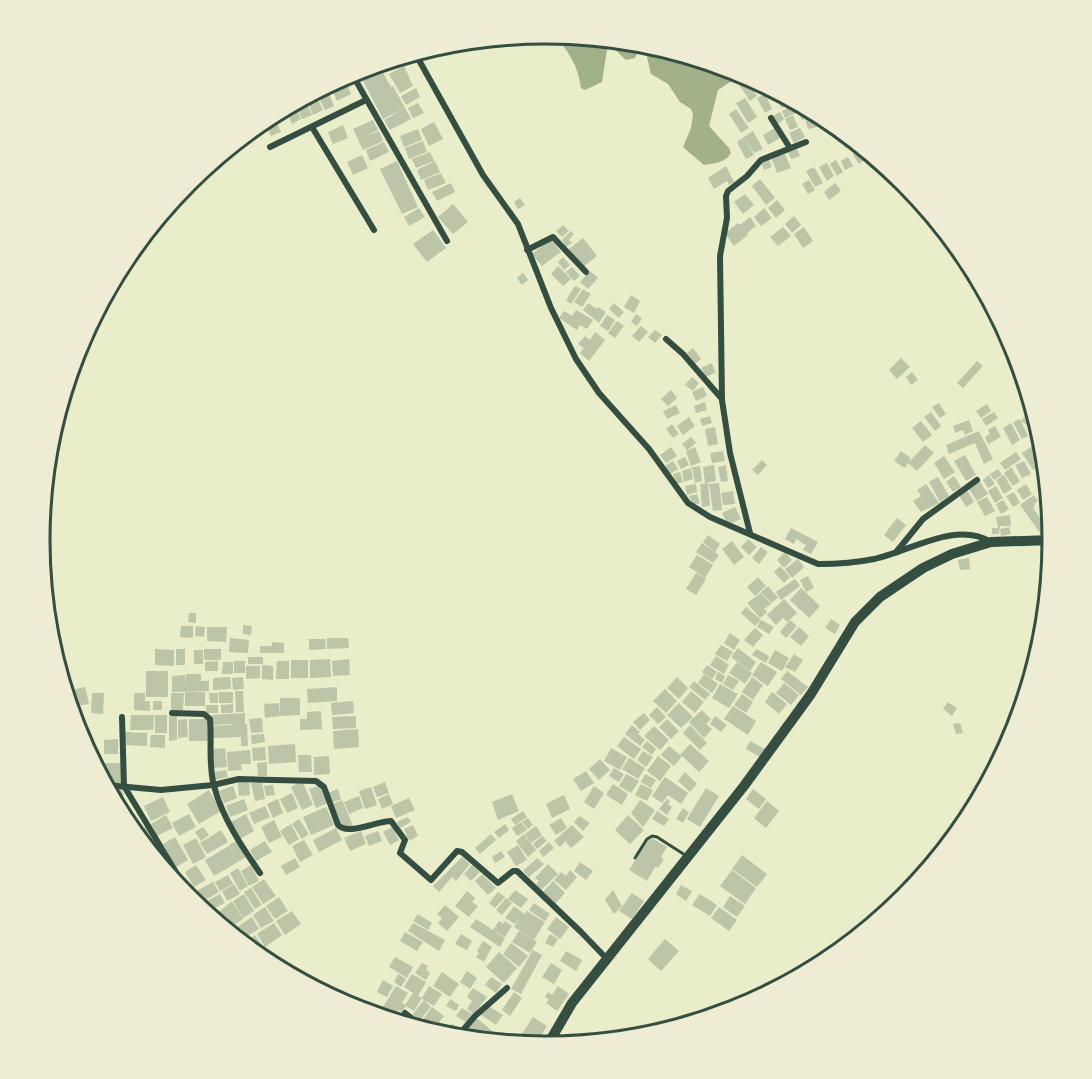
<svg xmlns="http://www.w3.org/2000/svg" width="1092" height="1079" viewBox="0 0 1092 1079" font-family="Arial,sans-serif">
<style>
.water{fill:#a3b18a}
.building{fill:#bcc5a7}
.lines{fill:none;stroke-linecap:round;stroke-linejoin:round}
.service{stroke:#344e41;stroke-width:3}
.minor{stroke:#344e41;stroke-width:6}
.primary{stroke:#344e41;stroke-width:10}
.rim{fill:none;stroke:#344e41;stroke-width:3}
</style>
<rect width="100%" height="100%" fill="#e9edc9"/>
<g class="water">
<path d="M553,34L635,42L637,54L635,58L626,60L611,46L607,49L602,82L585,90L581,88C578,65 568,50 553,34Z"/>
<path d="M641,42L740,72L750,77L730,82L718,90L709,126L729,148L731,153C725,163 715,163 704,165L683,147L691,128L693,114L691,109L680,102L668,84L651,74L647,57Z"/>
</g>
<g class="building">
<polygon points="401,57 403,62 387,71 382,62"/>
<polygon points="378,64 391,87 393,86 405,108 383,119 360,75 357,76 355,71"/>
<polygon points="404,66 413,86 400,93 389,74"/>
<polygon points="345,81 351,94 337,101 331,87"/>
<polygon points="748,81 757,96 750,101 740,86"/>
<polygon points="757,81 760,83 763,88 764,92 760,94 754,82"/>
<polygon points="416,88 420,97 406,105 401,96"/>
<polygon points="328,91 334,106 325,110 318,96"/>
<polygon points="765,94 772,109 765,113 757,98"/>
<polygon points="316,96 323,110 313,115 307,100"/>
<polygon points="783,96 788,106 781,108 777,98"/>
<polygon points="745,98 757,117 748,123 736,103"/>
<polygon points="305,100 312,115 302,119 296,105"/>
<polygon points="418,103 424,113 413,118 408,108"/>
<polygon points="295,105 301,119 292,124 286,109"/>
<polygon points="791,106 795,113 785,118 782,111"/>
<polygon points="405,108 411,119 390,130 384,120"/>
<polygon points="807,108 813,111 815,114 802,120 798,112"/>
<polygon points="736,109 749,128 741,133 729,114"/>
<polygon points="780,112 784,119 778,124 773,116"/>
<polygon points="793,115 798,127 790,130 785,119"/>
<polygon points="821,115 823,116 825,125 808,129 805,119"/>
<polygon points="274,117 281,132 271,136 265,121"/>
<polygon points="373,120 378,130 364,137 379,131 383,141 363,150 353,129"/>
<polygon points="434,122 443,139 429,146 421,129"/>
<polygon points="343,125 348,138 333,144 328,132"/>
<polygon points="775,128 780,138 768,145 763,135"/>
<polygon points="800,128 805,137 794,143 789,133"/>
<polygon points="418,129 422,140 404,147 400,136"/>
<polygon points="842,130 848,135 858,143 845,148 839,132"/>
<polygon points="753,131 763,149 754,153 746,141 754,155 746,159 737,142"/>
<polygon points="423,141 427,152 409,159 405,148"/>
<polygon points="384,142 389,152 370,161 366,150"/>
<polygon points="864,148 871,156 859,164 853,155"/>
<polygon points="797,149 800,156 791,159 788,152"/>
<polygon points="430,152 434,161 416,168 412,159"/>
<polygon points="784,152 791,168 777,173 771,157"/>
<polygon points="362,155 368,168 353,175 347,162"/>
<polygon points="848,157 853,166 845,170 841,161"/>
<polygon points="769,159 772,167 764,170 761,162"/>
<polygon points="836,160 843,172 837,176 830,164"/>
<polygon points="397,161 418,207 402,214 380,169"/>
<polygon points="435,161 440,172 421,180 417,170"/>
<polygon points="827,163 834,176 827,181 819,167"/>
<polygon points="726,166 734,182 729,185 727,181 714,189 708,178"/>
<polygon points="814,167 823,183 815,187 806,171"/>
<polygon points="441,173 446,183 428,190 424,180"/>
<polygon points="760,179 775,198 766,205 752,186"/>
<polygon points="809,180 815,190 808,194 802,184"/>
<polygon points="451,183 455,192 437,201 432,192"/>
<polygon points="835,183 841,191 829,200 824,192"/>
<polygon points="745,194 754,205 743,214 734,202"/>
<polygon points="520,198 525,205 518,209 514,202"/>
<polygon points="777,200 785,210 776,218 768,208"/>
<polygon points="453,204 468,222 453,234 438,217"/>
<polygon points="419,208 425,217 409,226 404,217"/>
<polygon points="764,208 772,218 761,226 754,217"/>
<polygon points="794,216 801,225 792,233 785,224"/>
<polygon points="750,217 756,226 747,233 748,235 734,246 725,233 738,223 740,225"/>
<polygon points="563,225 569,231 562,237 556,231"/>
<polygon points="783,227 791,236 778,246 770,237"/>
<polygon points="804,227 813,241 803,248 794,234"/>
<polygon points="433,230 446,248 427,262 413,244"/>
<polygon points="571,231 574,234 569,240 572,243 566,247 562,240"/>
<polygon points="583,238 597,256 583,267 569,249"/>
<polygon points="551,239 561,252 542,266 532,254"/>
<polygon points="563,257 570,265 564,270 558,262"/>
<polygon points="558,266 571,279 563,286 551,274"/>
<polygon points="572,267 580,276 574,281 566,272"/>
<polygon points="590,271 598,278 588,289 580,282"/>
<polygon points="523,273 528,280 522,285 517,278"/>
<polygon points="575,286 581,289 571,304 566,300"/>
<polygon points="583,289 591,294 582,307 574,302"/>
<polygon points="631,295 640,301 634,313 624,307"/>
<polygon points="588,303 597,309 598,307 606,312 599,323 583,310"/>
<polygon points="614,303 624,312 619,318 609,309"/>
<polygon points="576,310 593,320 587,329 580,325 577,330 559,318 564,311 572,316"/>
<polygon points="636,314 642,318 637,326 631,322"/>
<polygon points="607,315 615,320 608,331 600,326"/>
<polygon points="617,321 624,326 615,338 608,333"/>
<polygon points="641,326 648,332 639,342 632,336"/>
<polygon points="655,330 662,335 655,343 648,337"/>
<polygon points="595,332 605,340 589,361 580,353 584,348 578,344 585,336 590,340"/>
<polygon points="693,348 701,359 695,364 687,353"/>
<polygon points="901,358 910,367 897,379 889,370"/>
<polygon points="977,361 983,366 963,388 957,383"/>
<polygon points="711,363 716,372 706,377 701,368"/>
<polygon points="912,372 918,380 911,385 906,377"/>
<polygon points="692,377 699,383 693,391 685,385"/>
<polygon points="703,387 707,396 696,401 692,392"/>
<polygon points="671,390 677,398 668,406 661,399"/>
<polygon points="705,402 707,410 696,413 694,406"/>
<polygon points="939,403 946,414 940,418 932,407"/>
<polygon points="987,404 991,411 981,418 976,411"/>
<polygon points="676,405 680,413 667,419 663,411"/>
<polygon points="1030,409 1034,413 1036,419 1030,427 1021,421"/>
<polygon points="931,412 941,426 935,431 924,417"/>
<polygon points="994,412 998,418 986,426 982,419"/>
<polygon points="710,416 712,423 702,426 700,419"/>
<polygon points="689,417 695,426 683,435 677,426"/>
<polygon points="1020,419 1028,436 1022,439 1013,422"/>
<polygon points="969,420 973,431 965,435 963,430 955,433 953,426"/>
<polygon points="921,421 932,435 923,442 912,428"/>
<polygon points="1011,423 1020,440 1012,445 1003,428"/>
<polygon points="672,424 679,434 673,438 666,429"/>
<polygon points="995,426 1001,437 988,444 985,437 990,434 988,430"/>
<polygon points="715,427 718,444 708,446 705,429"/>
<polygon points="979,431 993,459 984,464 975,443 949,454 946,445"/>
<polygon points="1038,434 1043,441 1044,455 1033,437"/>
<polygon points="691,437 696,443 687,450 682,444"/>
<polygon points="1035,444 1044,458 1045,462 1033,470 1022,453"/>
<polygon points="925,445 934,453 917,471 908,463"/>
<polygon points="671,447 677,456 666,463 660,455"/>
<polygon points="695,447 701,462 691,466 686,451"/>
<polygon points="723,451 725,461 712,463 710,453"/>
<polygon points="901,451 911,458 905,468 894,461"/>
<polygon points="1016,452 1021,459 1005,470 1000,463"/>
<polygon points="965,455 976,475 966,481 954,461"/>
<polygon points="944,456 955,472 944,479 934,463"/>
<polygon points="685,457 689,465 681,469 677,461"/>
<polygon points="762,460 767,465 758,475 752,470"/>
<polygon points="673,461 678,469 670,474 665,466"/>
<polygon points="1024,461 1031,474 1022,478 1015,465"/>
<polygon points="714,465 716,481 705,483 703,467"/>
<polygon points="726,465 728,481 721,482 718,467"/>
<polygon points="700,466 702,481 695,483 692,467"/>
<polygon points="1011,467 1020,481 1013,486 1004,473"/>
<polygon points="691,468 693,479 684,482 682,471"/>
<polygon points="998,469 1002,475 994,480 990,474"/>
<polygon points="680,472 683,482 676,484 673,474"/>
<polygon points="989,475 995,484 988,488 983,480"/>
<polygon points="1004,475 1012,489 1004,494 996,480"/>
<polygon points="954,476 961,487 953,492 946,482"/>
<polygon points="938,477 949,496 940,502 929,482"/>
<polygon points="980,482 988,494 977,501 969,489"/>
<polygon points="708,483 710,506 702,507 700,484"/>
<polygon points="719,483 722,510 713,511 709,484"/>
<polygon points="696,484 697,492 687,495 685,486"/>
<polygon points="926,484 939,503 921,512 913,501 921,496 917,490"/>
<polygon points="1026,484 1032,494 1023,500 1017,490"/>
<polygon points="996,486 1003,498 995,503 988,491"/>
<polygon points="967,490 974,502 966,507 959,495"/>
<polygon points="733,491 735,504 723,505 721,493"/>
<polygon points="1014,492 1020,503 1013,507 1006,496"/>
<polygon points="697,494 700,503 693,505 689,496"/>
<polygon points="1034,495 1038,501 1034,504 1035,506 1033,508 1047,528 1040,533 1020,505"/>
<polygon points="987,497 995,511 985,516 977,502"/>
<polygon points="1003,500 1009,509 1001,514 996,504"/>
<polygon points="735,507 741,519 732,523 726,521 722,513"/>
<polygon points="1010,515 1011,526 1000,526 999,534 992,534 992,528 998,528 996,517"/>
<polygon points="897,518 906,525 893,542 884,535"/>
<polygon points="1009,527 1011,534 1001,536 1000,529"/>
<polygon points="791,528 818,542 811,554 803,550 806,545 796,539 794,544 785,539"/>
<polygon points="708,535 720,544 715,552 703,542"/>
<polygon points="748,539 757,547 749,555 741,547"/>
<polygon points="732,541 744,557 734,565 722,549"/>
<polygon points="702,543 719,555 713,563 696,552"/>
<polygon points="761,547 768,552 759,564 752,558"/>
<polygon points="785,552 792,560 784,568 777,560"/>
<polygon points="697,555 713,565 705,578 689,567"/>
<polygon points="969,558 970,569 960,570 958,560"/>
<polygon points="798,559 804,567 792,578 785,569"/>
<polygon points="780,566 790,577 784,583 774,572"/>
<polygon points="696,573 706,579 696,595 686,589"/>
<polygon points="808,576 814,588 806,592 800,580"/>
<polygon points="758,577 766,586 755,596 747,587"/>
<polygon points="795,579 800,586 781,600 776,592"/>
<polygon points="768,586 778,598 771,603 761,592"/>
<polygon points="801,588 820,606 809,618 790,600"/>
<polygon points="761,593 771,604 764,609 767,612 760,618 747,603"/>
<polygon points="784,599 797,613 787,622 783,618 776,625 767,615"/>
<polygon points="746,607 761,620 755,626 741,613"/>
<polygon points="189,613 196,613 196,623 188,622"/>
<polygon points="831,619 840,625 835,634 825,628"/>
<polygon points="761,620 774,627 769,634 757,627"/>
<polygon points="790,620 797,626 786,638 780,632"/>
<polygon points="243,625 252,626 251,635 243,634"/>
<polygon points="181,626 193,626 193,638 180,637"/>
<polygon points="196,626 205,627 204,637 195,636"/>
<polygon points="207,627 227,627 226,642 207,641"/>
<polygon points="799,627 809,636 801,646 790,637"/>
<polygon points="755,628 763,635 753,647 744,640"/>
<polygon points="730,633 740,640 734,650 724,643"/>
<polygon points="230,638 249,640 248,653 229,652"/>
<polygon points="327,638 348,638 349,648 327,649"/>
<polygon points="309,639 325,639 326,649 309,650"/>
<polygon points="272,642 284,643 284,653 260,653 260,646 272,646"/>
<polygon points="721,645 733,652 727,661 715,654"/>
<polygon points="738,648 756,662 750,671 731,657"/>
<polygon points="155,649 174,650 174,666 155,665"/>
<rect x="176" y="649" width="9" height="16"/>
<rect x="204" y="649" width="17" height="11"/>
<polygon points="756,649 769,656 766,663 752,655"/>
<rect x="194" y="650" width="9" height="14"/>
<polygon points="775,650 789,658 782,671 768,663"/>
<polygon points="794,654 803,660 795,672 785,667"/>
<polygon points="716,656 729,665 724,674 710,665"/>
<rect x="248" y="657" width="15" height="7"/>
<polygon points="330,659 331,677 310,678 310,660"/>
<polygon points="349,659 350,675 333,676 332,661"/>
<rect x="291" y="660" width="17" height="18"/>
<polygon points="218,661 218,671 205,671 205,662"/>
<rect x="234" y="661" width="11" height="12"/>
<polygon points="277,661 289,661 289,679 276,679"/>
<polygon points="223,662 233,662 233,674 222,674"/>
<polygon points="737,662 752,673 745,684 729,673"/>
<polygon points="761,662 777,672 768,686 752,675"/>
<polygon points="262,665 273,666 273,680 262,679"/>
<polygon points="707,665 717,672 712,679 702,672"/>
<polygon points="246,666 260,666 260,678 246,679"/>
<rect x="146" y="671" width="22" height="26"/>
<polygon points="787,671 808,687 801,695 781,679"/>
<polygon points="718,672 725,676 722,683 715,679"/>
<polygon points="186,674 201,674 201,681 209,681 209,691 172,692 172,676 185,675 186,684"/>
<polygon points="704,674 718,684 712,693 698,683"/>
<polygon points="728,675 739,681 733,690 723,684"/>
<polygon points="230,677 231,689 213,690 213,678"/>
<polygon points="243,677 244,689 233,690 232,678"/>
<polygon points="677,677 688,688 679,699 667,688"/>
<polygon points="752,677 763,685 753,700 742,692"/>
<polygon points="694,681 710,694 705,700 689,687"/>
<polygon points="784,683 799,695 791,705 776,693"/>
<polygon points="720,684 738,694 729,708 712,698"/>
<polygon points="85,687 89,704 75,706 71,690"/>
<polygon points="337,687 337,701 308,703 307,689"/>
<polygon points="665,689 677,701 666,713 653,701"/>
<polygon points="235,691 243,691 244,712 236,712"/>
<polygon points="691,691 704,702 695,713 682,702"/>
<rect x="185" y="692" width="20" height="14"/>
<rect x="219" y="692" width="14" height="11"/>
<polygon points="772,692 787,704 779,714 765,702"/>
<polygon points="92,693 104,693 103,714 91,713"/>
<polygon points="134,693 145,693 145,701 150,701 150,711 134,710"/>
<polygon points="171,693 184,693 183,710 171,710"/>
<polygon points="209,693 218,693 218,703 210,703"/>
<polygon points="742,694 753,702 746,713 734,705"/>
<polygon points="280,698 300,698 300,715 280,716"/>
<rect x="153" y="701" width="9" height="9"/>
<polygon points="353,701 354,713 332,715 331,703"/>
<polygon points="948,702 957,708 952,716 943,709"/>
<polygon points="279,703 280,716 265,718 264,704"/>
<polygon points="679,703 693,717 681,728 667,715"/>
<polygon points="233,704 233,713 221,713 221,705"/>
<rect x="206" y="705" width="12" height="8"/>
<polygon points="733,706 756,721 748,735 724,719"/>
<polygon points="657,707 666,717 658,724 649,715"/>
<polygon points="702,710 711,719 706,724 712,729 704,738 689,722"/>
<polygon points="321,711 322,729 300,730 300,719 307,719 307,712"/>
<polygon points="245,713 245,724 247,724 248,746 241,746 241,737 213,738 212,726 231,725 231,724 213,725 212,715"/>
<polygon points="644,713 650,720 640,730 633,722"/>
<polygon points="131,715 154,715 153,730 130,730"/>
<rect x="155" y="715" width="12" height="18"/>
<polygon points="169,716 177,716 177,740 169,741"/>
<polygon points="356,716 356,728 333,729 332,717"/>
<polygon points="715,716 727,725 721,732 710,724"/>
<polygon points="262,718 263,732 251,733 249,719"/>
<polygon points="187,719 188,737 178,738 178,720"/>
<rect x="189" y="719" width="19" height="22"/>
<polygon points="667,719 679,731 671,739 659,727"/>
<polygon points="960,723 963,733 956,734 953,724"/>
<polygon points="632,725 640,732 638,734 645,740 640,746 625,734"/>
<polygon points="690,725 707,743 700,750 683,733"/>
<polygon points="654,726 669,740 660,750 644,736"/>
<polygon points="358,729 359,747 334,749 333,731"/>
<polygon points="125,732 147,733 147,746 124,745"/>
<polygon points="264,734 265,742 252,744 251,735"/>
<polygon points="151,735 165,735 165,748 150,747"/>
<polygon points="624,737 641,749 634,759 617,746"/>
<polygon points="118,739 118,754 104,754 104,740"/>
<polygon points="647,741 656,749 652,755 642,747"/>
<polygon points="750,741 765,749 760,757 746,749"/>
<polygon points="295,744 296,762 269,764 268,746"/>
<polygon points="690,744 709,761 699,772 682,756 674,766 661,755 669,746 680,755"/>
<polygon points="265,747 266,760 253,761 252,748"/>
<polygon points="225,748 227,767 214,768 212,749"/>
<polygon points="611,748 627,757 620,770 604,761"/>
<polygon points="250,750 251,764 241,764 242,770 228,771 227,752"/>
<polygon points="643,751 653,757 646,767 637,760"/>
<polygon points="298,755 311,755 312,772 299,772"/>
<polygon points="329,756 330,774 314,775 314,757"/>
<polygon points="658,756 671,766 660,781 647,771"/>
<polygon points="629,758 645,768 638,779 622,769"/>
<polygon points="600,759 610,770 599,780 589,769"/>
<polygon points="267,762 267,776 258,776 257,763"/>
<polygon points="94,763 121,763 121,783 105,783"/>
<polygon points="614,768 624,774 619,782 609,776"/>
<polygon points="226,770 228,777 214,780 213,772"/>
<polygon points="586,771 594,783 581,791 573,779"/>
<polygon points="685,772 697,784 690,792 678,781"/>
<polygon points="626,774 639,781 631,793 619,786"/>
<polygon points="645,774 656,780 651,788 641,782"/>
<polygon points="665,777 688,793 681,804 668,795 662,803 652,796"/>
<polygon points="249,781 250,795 239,796 238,782"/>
<polygon points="262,781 265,799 255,801 251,783"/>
<polygon points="302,781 313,805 302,810 291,787"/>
<polygon points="385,782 389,793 377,797 373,787"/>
<polygon points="613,784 628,794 622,805 606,795"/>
<polygon points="641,784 653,790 647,801 635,795"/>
<polygon points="273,785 275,795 266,796 264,786"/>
<polygon points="321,785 328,803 316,808 309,789"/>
<polygon points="233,786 237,798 224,803 219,791"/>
<polygon points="594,786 604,793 594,809 584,802"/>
<polygon points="121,787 124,797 114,800 109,791"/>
<polygon points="371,787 377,805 365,809 359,791"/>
<polygon points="706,788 719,796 700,827 687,819"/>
<polygon points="338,789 341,799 331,803 328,793"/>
<polygon points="753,789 766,799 759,809 746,799"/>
<polygon points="209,790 221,811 199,824 187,804"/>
<polygon points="292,793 298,808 287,813 280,799"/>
<polygon points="389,794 393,804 382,809 378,799"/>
<polygon points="512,794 519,811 498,820 492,802"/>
<polygon points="564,795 570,809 552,818 546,804"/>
<polygon points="359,796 363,808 349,814 344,802"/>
<polygon points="163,797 170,812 151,821 144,806"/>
<polygon points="409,798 415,810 396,818 391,806"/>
<polygon points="244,799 248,810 230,817 226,806"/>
<polygon points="278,799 283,813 273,818 267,804"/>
<polygon points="667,799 670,801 668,804 672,807 667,815 659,809"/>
<polygon points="342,800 348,814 353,826 342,828 332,804"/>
<polygon points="640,800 655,810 643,827 631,813"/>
<polygon points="767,801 779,811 766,828 754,818"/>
<polygon points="265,806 270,817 254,824 249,813"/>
<polygon points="326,807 334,825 311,835 303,817"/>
<polygon points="683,808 689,812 683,823 676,819"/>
<polygon points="523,811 527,817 515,825 511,819"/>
<polygon points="657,811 669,819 664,826 652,819"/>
<polygon points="130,813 135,829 132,830 122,815"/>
<polygon points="189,814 196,827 179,836 172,823"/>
<polygon points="246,814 254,831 240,839 231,822"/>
<polygon points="166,815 173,828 157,836 151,824"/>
<polygon points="628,815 644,830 630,844 615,830"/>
<polygon points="579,816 590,823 583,831 574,822"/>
<polygon points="408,817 411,822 400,828 397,822"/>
<polygon points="528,818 533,825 528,829 522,822"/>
<polygon points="561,818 567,828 556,835 549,825"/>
<polygon points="299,819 309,834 302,839 292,824"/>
<polygon points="274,820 282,837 269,843 261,827"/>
<polygon points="521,822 527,830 517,836 512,828"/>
<polygon points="291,824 299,839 289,845 280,831"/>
<polygon points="505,824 509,830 499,838 494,832"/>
<polygon points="413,825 418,836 409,841 404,829"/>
<polygon points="572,825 584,837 571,848 566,842 568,839 560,847 554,841"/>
<polygon points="146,826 157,846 149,850 134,833"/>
<polygon points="536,826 542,835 531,843 525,834"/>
<polygon points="203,827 209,835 201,841 195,832"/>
<polygon points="392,827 399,840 390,845 383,832"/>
<polygon points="336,828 342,840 319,852 313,840"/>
<polygon points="221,830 228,842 207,854 200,843"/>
<polygon points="361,831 366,844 350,851 344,838"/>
<polygon points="378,831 382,841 369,846 365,836"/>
<polygon points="491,834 496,840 480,854 475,848"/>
<polygon points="524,834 536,850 528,857 516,841"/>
<polygon points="542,836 547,841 537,849 533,844"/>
<polygon points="175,837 188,860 176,867 163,844"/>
<polygon points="650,837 667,847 661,857 664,859 658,868 655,867 647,881 629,870"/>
<polygon points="196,838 206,857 193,864 183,845"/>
<polygon points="304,840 313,855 300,862 292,846"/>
<polygon points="236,841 246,857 214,876 205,860 229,846 236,857 229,845"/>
<polygon points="265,841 272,852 256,861 250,850"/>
<polygon points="549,842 554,848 543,857 539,851"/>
<polygon points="518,845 527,860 516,866 507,852"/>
<polygon points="501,851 505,857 495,863 492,857"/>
<polygon points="162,853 175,876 171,877 154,857"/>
<polygon points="742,855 767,874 757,887 732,869"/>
<polygon points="462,857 470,864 456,881 452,877 439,892 433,886"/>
<polygon points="295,858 300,867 286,875 281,866"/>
<polygon points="537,858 544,864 529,877 523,871"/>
<polygon points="580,862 593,871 586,880 574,871"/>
<polygon points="548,864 558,874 541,890 536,885 539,881 535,878"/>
<polygon points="196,865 206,880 194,887 185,872"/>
<polygon points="251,865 259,881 249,886 241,871"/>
<polygon points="472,865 480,872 471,881 464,874"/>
<polygon points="238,868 248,886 240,891 230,873"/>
<polygon points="570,870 577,877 566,890 554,880 561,872 566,876"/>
<polygon points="732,870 756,888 745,904 720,886"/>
<polygon points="482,874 496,888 488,895 475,881"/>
<polygon points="228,875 233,884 220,891 215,882"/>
<polygon points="264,879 276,896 263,904 252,887"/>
<polygon points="553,881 565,893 555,904 543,892"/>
<polygon points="213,882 219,892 199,904 193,893"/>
<polygon points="234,884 240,894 227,901 222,891"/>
<polygon points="681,885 692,891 686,901 676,894"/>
<polygon points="251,888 262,905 255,909 244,892"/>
<polygon points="515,890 528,899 521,908 508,899"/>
<polygon points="613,890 622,906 614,914 605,900"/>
<polygon points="467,891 475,898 472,902 478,906 469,917 455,906"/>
<polygon points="498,892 505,897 495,908 489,903"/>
<polygon points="632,893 644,901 632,919 619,911"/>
<polygon points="220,894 225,903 206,912 202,904"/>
<polygon points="244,894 254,911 243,918 233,901"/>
<polygon points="700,894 717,905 710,916 692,905"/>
<polygon points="730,896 745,906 737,917 723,907"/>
<polygon points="279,897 288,911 275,919 266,906"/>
<polygon points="506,898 512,903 502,915 496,910"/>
<polygon points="232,901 243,919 233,926 231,922 224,927 215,915"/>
<polygon points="534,903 550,914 545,921 529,910"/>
<polygon points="445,905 459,917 447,931 438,923 442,918 437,914"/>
<polygon points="514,906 525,914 527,911 545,922 534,940 514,927 521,917 515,924 505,918"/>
<polygon points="265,907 274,921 261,928 253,915"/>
<polygon points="719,907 737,920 729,931 711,918"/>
<polygon points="292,911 301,924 285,935 276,921"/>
<polygon points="418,914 432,923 428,930 413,921"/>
<polygon points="252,917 259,929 240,940 230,932"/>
<polygon points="556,917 569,927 560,939 547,929"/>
<polygon points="476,919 505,938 500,947 470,927"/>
<polygon points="499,921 503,924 505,921 512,926 505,937 493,930"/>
<polygon points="274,923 282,935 265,947 257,934"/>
<polygon points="413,923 445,940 439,951 408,931"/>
<polygon points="519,931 537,942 530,953 512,942"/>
<polygon points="405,932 423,942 417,951 400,941"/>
<polygon points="461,934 472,941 467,950 455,944"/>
<polygon points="550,934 558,939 553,947 545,943"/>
<polygon points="255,935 262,946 253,951 243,943"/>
<polygon points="665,939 679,951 661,971 648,959"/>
<polygon points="483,941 492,947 484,962 476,957 479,953 477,951"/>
<polygon points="511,943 528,956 519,967 503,954"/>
<polygon points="533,950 542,955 521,994 511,989"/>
<polygon points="566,951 582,960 576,971 560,961"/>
<polygon points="499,952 517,968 504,983 486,967"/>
<polygon points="395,957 413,967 407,978 389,967"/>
<polygon points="422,963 428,966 426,969 430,973 426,980 415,973"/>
<polygon points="551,963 562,970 554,984 542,977"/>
<polygon points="467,971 477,978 470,989 460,982"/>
<polygon points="442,972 459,984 450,997 433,986"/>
<polygon points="398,974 406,979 401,987 394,982"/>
<polygon points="412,974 426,982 418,996 422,998 414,1011 406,1006 402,1012 398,1010 393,1020 378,1015 396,986 408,993 402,1003 405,1005 413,993 404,987"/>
<polygon points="491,977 502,984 496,993 485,985"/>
<polygon points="383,980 393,986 387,997 377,992"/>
<polygon points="429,986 442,994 434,1006 424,1000 431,1007 419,1021 412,1015 424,1000 422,998"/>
<polygon points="558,986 569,994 557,1011 546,1003 549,999 545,997 548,992 552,995"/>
<polygon points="473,988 487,997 474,1014 467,1009 472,1001 467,997"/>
<polygon points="514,992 522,998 510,1016 502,1010"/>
<polygon points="450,999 459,1005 456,1011 446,1006"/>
<polygon points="488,1006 503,1015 496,1025 480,1014"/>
<polygon points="432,1007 444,1016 432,1032 420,1024"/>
<polygon points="462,1008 472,1014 466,1022 456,1016"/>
<polygon points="475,1017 495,1033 489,1040 484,1040 476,1034 474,1036 466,1031"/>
<polygon points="533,1017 547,1026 535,1045 525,1044 518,1040"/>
<polygon points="452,1024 460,1029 455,1037 446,1033"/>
</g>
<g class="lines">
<polyline class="service" points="635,858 647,839 652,836 657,837 685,855"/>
<g class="minor">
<path d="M415,53L483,175L518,224L551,308L576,359L599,393L649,449L688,503L710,517L818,564C836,564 855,563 874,559C909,552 956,520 991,542"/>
<polyline points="351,72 447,241"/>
<polyline points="771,118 790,148"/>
<polyline points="312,127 374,230"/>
<polyline points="270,147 366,100"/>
<polyline points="527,250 553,237 586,272"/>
<polyline points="666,339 683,354 722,399"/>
<polyline points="750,533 730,453 722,400 720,256 727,218 726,196 728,191 747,176 761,160 806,142"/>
<polyline points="897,551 923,519 977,480"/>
<path d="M172,713L204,714L210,719C212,741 208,764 214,786C222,817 242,847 260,873"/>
<polyline points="122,717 124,786 194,902 205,912"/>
<path d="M106,785L161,790L213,785L239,779L316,781L324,787L338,825C348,836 376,821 391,821L405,840L400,853L431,880L457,851L462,852L498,883L513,871H517L581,932L607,959"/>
<polyline points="405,1013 425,1029"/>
<polyline points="457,1037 475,1016 507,988"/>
</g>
<polyline class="primary" points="547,1046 572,1003 744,786 811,694 855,622 880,597 923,568 952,554 991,542 1052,540"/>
</g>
<path d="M0 0H1092V1079H0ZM50 540a496 496 0 1 1 992 0a496 496 0 1 1-992 0Z" fill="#eeecd3" fill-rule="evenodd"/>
<path class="rim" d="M50 540a496 496 0 1 1 992 0a496 496 0 1 1-992 0Z"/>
</svg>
